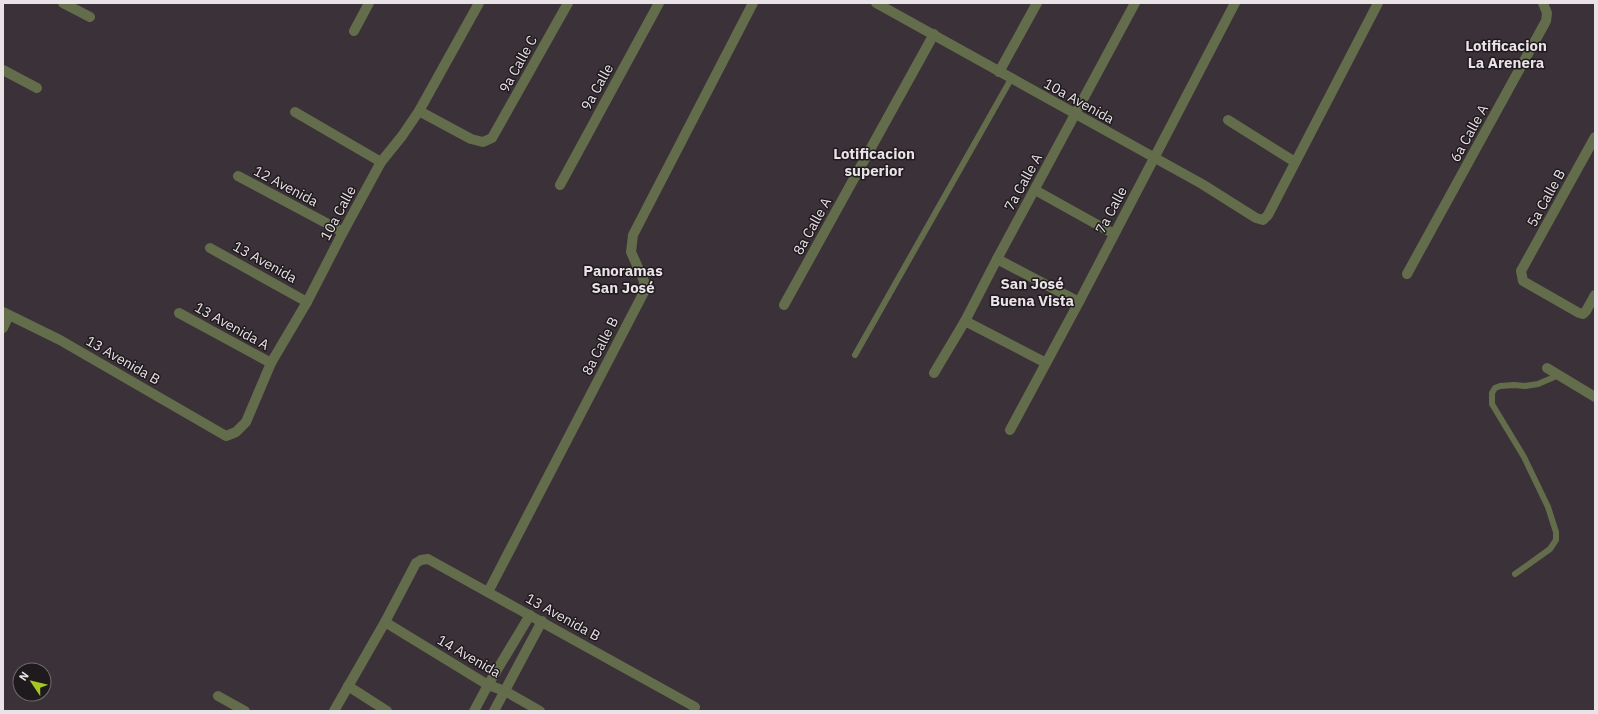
<svg xmlns="http://www.w3.org/2000/svg" width="1598" height="714" viewBox="0 0 1598 714" font-family="'IBM Plex Sans',sans-serif">
<style>
.lines{fill:none;stroke-linecap:round;stroke-linejoin:round}
.service{stroke:#636d4b;stroke-width:6}
.minor{stroke:#636d4b;stroke-width:10}
.labels{text-anchor:middle;stroke-width:3;stroke-linejoin:round;paint-order:stroke}
.street-label{font-size:14px;fill:#e9e2e6;stroke:#1f1a1d}
.neighbourhood-label{font-size:15px;font-weight:bold;fill:#e9e2e6;stroke:#1f1a1d}
</style>
<rect width="100%" height="100%" fill="#3b3138"/>
<g class="lines">
<g class="service">
<polyline points="855,355 1011,79"/>
<polyline points="1515,574 1550,549 1556,540 1556,532 1548,507 1524,457 1492,404 1492,393 1495,388 1500,386 1514,385 1525,386 1538,384 1559,375"/>
</g>
<g class="minor">
<polyline points="63,3 90,17"/>
<polyline points="876,3 1202,184 1256,218 1263,220 1268,215 1378,3"/>
<polyline points="354,31 369,3"/>
<polyline points="3,70 37,88"/>
<polyline points="999,72 1037,3"/>
<polyline points="419,111 471,139 483,142 492,138 568,3"/>
<polyline points="295,112 381,162"/>
<polyline points="1228,120 1295,162"/>
<polyline points="1595,137 1521,271 1523,281 1579,313 1583,314 1586,311 1595,295"/>
<polyline points="238,176 343,232"/>
<polyline points="560,185 659,3"/>
<polyline points="1035,190 1114,234"/>
<polyline points="210,248 307,302"/>
<polyline points="997,259 1079,302"/>
<polyline points="1407,274 1546,21 1547,13 1543,3"/>
<polyline points="784,305 934,34"/>
<polyline points="3,312 60,340 226,436 236,432 246,422 271,363 307,302 343,232 381,162 402,136 419,111 479,3"/>
<polyline points="179,313 271,363"/>
<polyline points="965,321 1046,363"/>
<polyline points="3,328 9,315"/>
<polyline points="1547,368 1595,397"/>
<polyline points="934,373 965,321 997,259 1135,3"/>
<polyline points="1010,430 1079,302 1235,3"/>
<polyline points="488,592 644,292 644,281 631,252 633,235 753,3"/>
<polyline points="385,622 488,685 505,691 540,711"/>
<polyline points="348,686 387,711"/>
<polyline points="218,696 245,711"/>
<polyline points="334,711 385,622 416,563 421,560 428,559 695,707"/>
<polyline points="474,711 488,685 530,615"/>
<polyline points="494,711 542,621"/>
</g>
</g>
<g class="labels">
<g class="street-label">
<text transform="translate(518 64) rotate(-61)" y="5">9a Calle C</text>
<text transform="translate(597 87) rotate(-61)" y="5">9a Calle</text>
<text transform="translate(1079 101) rotate(29)" y="5">10a Avenida</text>
<text transform="translate(1469 133) rotate(-61)" y="5">6a Calle A</text>
<text transform="translate(1023 182) rotate(-61)" y="5">7a Calle A</text>
<text transform="translate(286 186) rotate(28)" y="5">12 Avenida</text>
<text transform="translate(1546 198) rotate(-61)" y="5">5a Calle B</text>
<text transform="translate(1111 210) rotate(-62)" y="5">7a Calle</text>
<text transform="translate(338 213) rotate(-62)" y="5">10a Calle</text>
<text transform="translate(812 226) rotate(-61)" y="5">8a Calle A</text>
<text transform="translate(265 262) rotate(29)" y="5">13 Avenida</text>
<text transform="translate(232 326) rotate(29)" y="5">13 Avenida A</text>
<text transform="translate(600 346) rotate(-63)" y="5">8a Calle B</text>
<text transform="translate(123 360) rotate(30)" y="5">13 Avenida B</text>
<text transform="translate(563 617) rotate(29)" y="5">13 Avenida B</text>
<text transform="translate(469 656) rotate(30)" y="5">14 Avenida</text>
</g>
<g class="neighbourhood-label">
<text x="1506" y="51">Lotificacion<tspan x="1506" dy="17">La Arenera</tspan></text>
<text x="874" y="159">Lotificacion<tspan x="874" dy="17">superior</tspan></text>
<text x="623" y="276">Panoramas<tspan x="623" dy="17">San José</tspan></text>
<text x="1032" y="289">San José<tspan x="1032" dy="17">Buena Vista</tspan></text>
</g>
</g>
<rect width="1598" height="714" fill="none" stroke="#e9e2e6" stroke-width="8"/>
<g transform="translate(32 682) rotate(305)"><circle r="19" fill="#1f1a1d" stroke="#706a6d"/>
<path d="M0-3L7 15L0 10L-7 15Z" fill="#a7c81f"/>
<text y="-6" font-size="11" font-weight="bold" text-anchor="middle" fill="#e9e2e6">N</text>
</g>
</svg>
